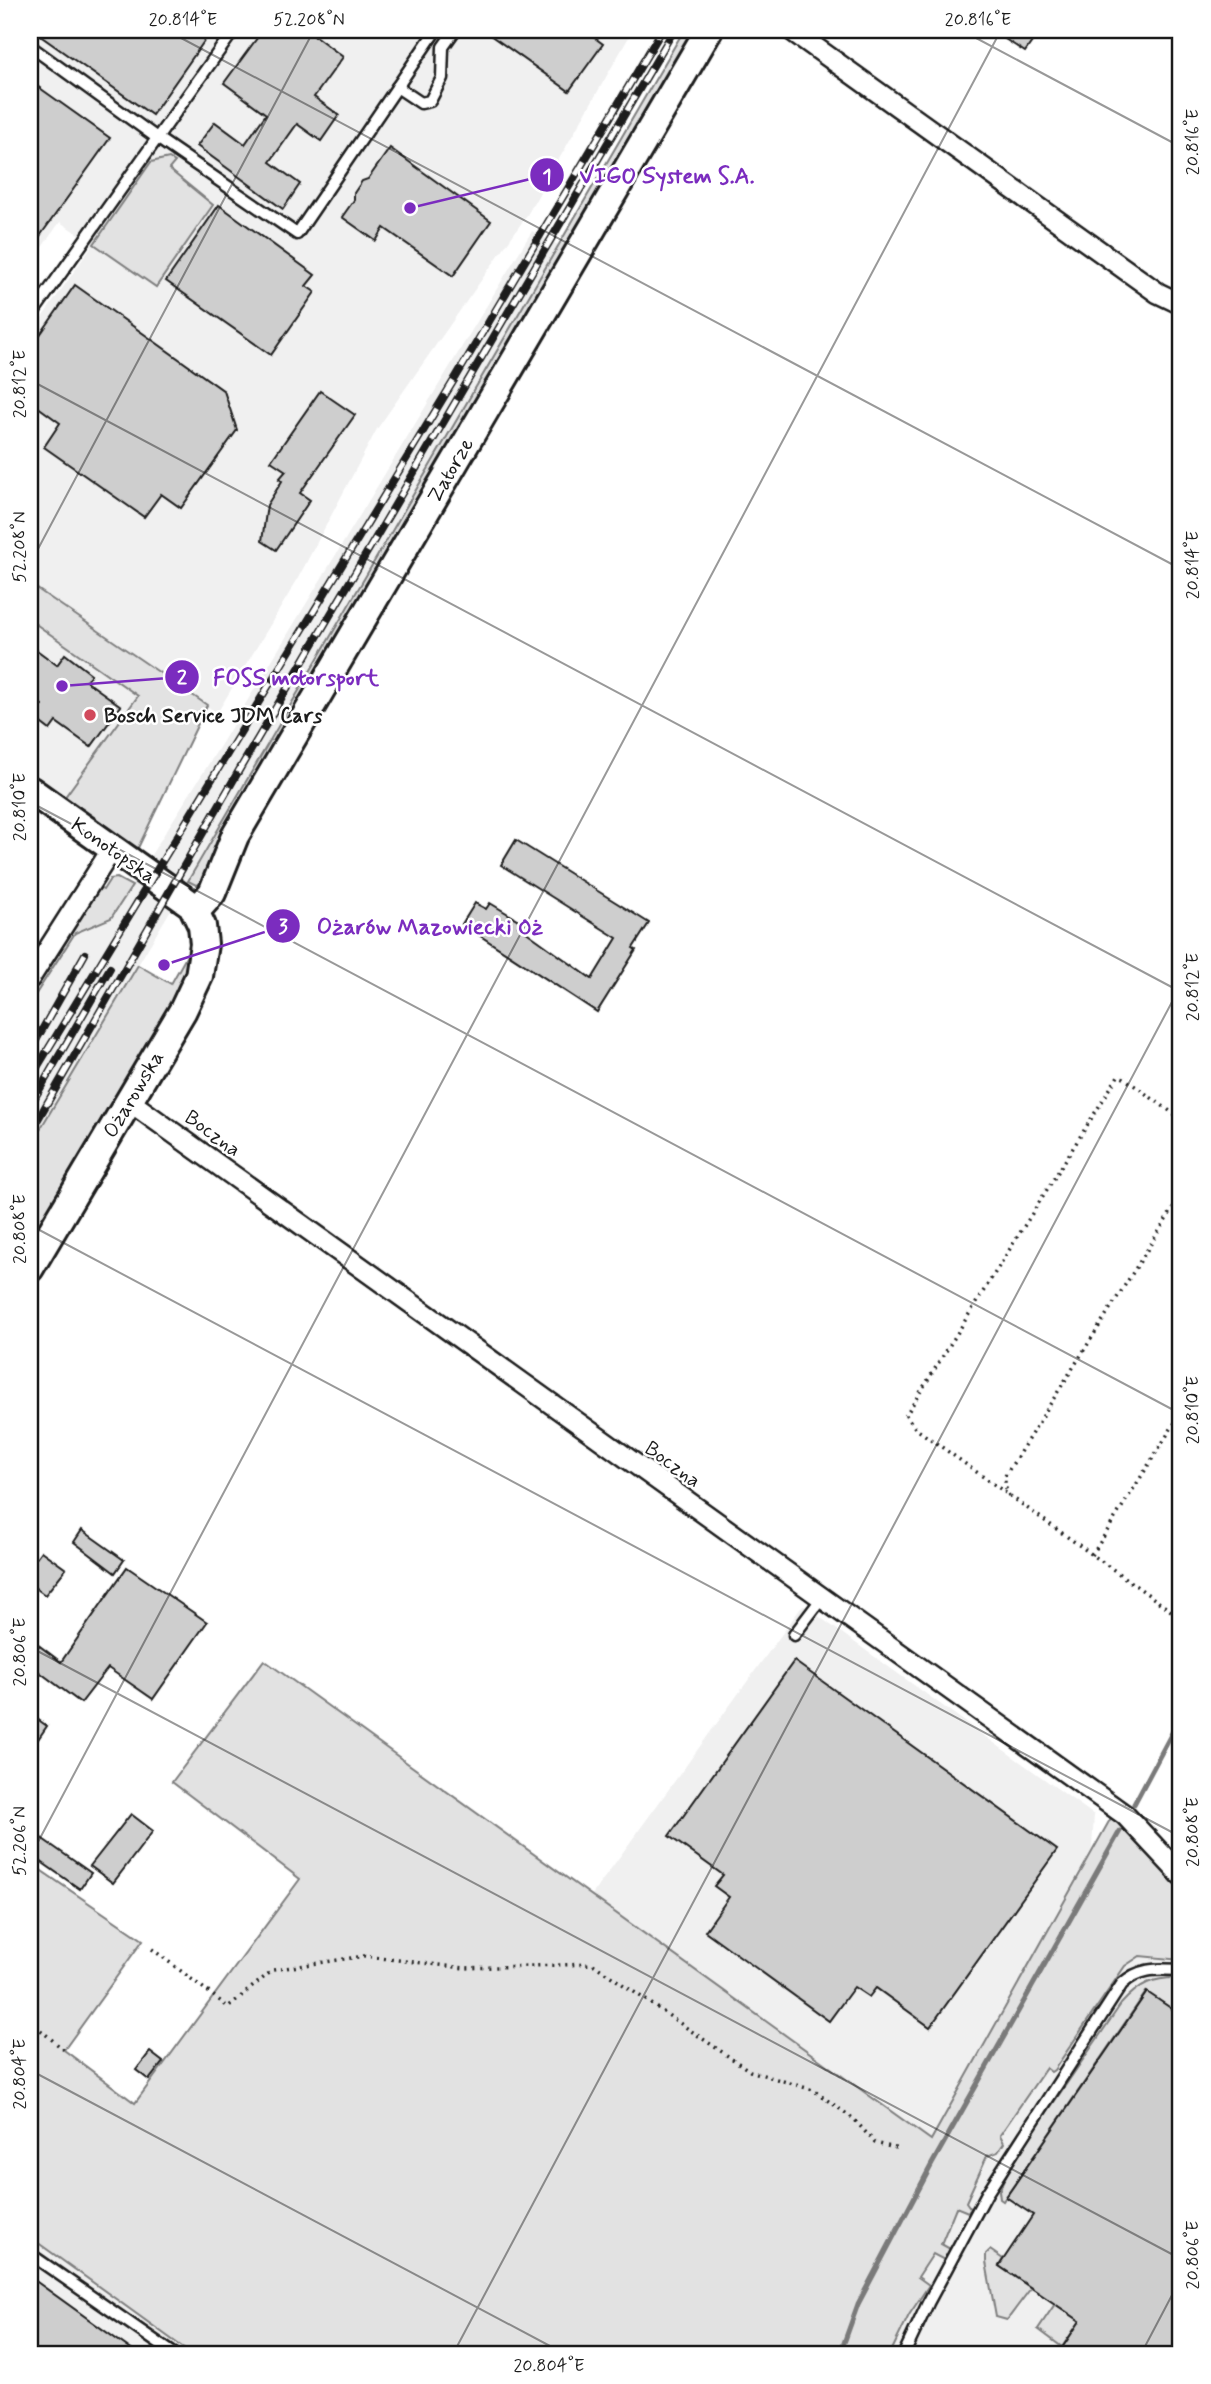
<svg xmlns="http://www.w3.org/2000/svg" width="1211" height="2384" viewBox="0 0 1211 2384" font-family="Mynerve,sans-serif">
<style>
.built{fill:#f0f0f0}
.green{fill:#e2e2e2;stroke:#7f7f7f;stroke-width:2}
.lines{fill:none;stroke-linecap:round;stroke-linejoin:round}
.stream{stroke:#7a7a7a;stroke-width:5}
.building{fill:#cecece;stroke:#1c1c1c;stroke-width:2}
.lane-casing{stroke:#1c1c1c;stroke-width:15}
.street-casing{stroke:#1c1c1c;stroke-width:24}
.secondary-casing{stroke:#1c1c1c;stroke-width:32}
.path{stroke:#1c1c1c;stroke-width:3.5;stroke-dasharray:2 5;stroke-linecap:butt}
.lane{stroke:#fff;stroke-width:10}
.street{stroke:#fff;stroke-width:19}
.secondary{stroke:#fff;stroke-width:26}
.rail-casing{stroke:#1c1c1c;stroke-width:8}
.rail{stroke:#fff;stroke-width:5;stroke-dasharray:16;stroke-linecap:butt}
.ticks{fill:none;stroke:#1c1c1c;stroke-width:2;stroke-opacity:0.45}
.poi-dot{fill:#d1495b;stroke:#fff;stroke-width:2.5}
.labels{text-anchor:middle;stroke-width:5;stroke-linejoin:round;paint-order:stroke}
.street-label{font-size:21px;fill:#1c1c1c;stroke:#fff}
.poi-label{font-size:21px;font-weight:bold;fill:#1c1c1c;stroke:#fff;text-anchor:start}
.leader{fill:none;stroke:#7b2cbf;stroke-width:2.5}
.callout-dot{fill:#7b2cbf;stroke:#fff;stroke-width:2.5}
.mark-label{font-size:21px;text-anchor:middle;font-weight:bold;fill:#fff}
.callout-label{font-size:23px;text-anchor:middle;font-weight:bold;fill:#7b2cbf;stroke:#fff;stroke-width:5;stroke-linejoin:round;paint-order:stroke}
.neatline{fill:none;stroke:#1c1c1c;stroke-width:2.5}
.ticks-label{font-size:18px;text-anchor:middle;fill:#1c1c1c}
</style>
<rect width="100%" height="100%" fill="#fff"/>
<filter id="ink" filterUnits="userSpaceOnUse"><feTurbulence type="fractalNoise" baseFrequency=".0143" numOctaves="2"/><feDisplacementMap in="SourceGraphic" scale="14" xChannelSelector="R" yChannelSelector="G"/><feConvolveMatrix kernelMatrix="1 2 1 2 8 2 1 2 1" color-interpolation-filters="sRGB"/></filter>
<g filter="url(#ink)">
<g class="built">
<polygon points="30,30 633,30 527,215 377,429 296,582 217,713 30,584 30,335 93,244 60,222 30,264"/>
<polygon points="532,231 558,245 188,881 30,1146 30,1003 75,933 111,918 220,746"/>
<polygon points="30,620 138,696 62,801 30,778"/>
<polygon points="803,1605 1094,1815 1092,1849 932,2140 591,1896"/>
<polygon points="1095,1905 1181,1906 1181,2354 854,2354"/>
<polygon points="30,2237 192,2354 30,2354"/>
</g>
<g class="green">
<polygon points="684,30 695,30 203,883 196,885 188,881"/>
<polygon points="169,158 175,162 169,169 213,205 156,287 94,244 151,162"/>
<polygon points="30,584 207,705 136,852 62,801 138,696 30,620"/>
<polygon points="117,878 132,886 111,918 75,933 30,1003 30,993 98,887 103,890 110,879"/>
<polygon points="191,948 189,966 162,1024 30,1242 30,1146 138,965 171,984"/>
<polygon points="264,1660 931,2140 1112,1816 1150,1849 1181,1889 1181,1960 1140,1956 1125,1966 1054,2070 1051,2072 1046,2068 1000,2135 1004,2143 998,2152 987,2156 966,2202 971,2209 968,2212 956,2207 941,2244 952,2250 946,2261 933,2254 918,2277 929,2285 909,2315 890,2354 192,2354 30,2237 30,1863 143,1940 64,2050 135,2103 300,1879 172,1782"/>
<path d="M1181,1978V2015L1146,1992L1003,2201L1000,2199L999,2191L1011,2165L1121,2004C1140,1983 1153,1977 1181,1978Z"/>
<polygon points="990,2250 1003,2259 999,2266 1031,2288 1007,2320 996,2317 986,2262 986,2254"/>
<polygon points="1055,2304 1080,2321 1062,2347 1038,2329"/>
</g>
<g class="lines">
<g class="stream">
<polyline points="1134,1804 1181,1716"/>
<polyline points="840,2354 858,2304 932,2164 1120,1831"/>
</g>
</g>
<g class="building">
<polygon points="32,30 212,30 152,115"/>
<polygon points="263,30 307,30 343,57 314,97 339,115 321,141 297,124 270,162 300,184 283,209 197,146 215,122 245,144 266,114 224,83"/>
<polygon points="483,30 584,30 603,44 569,91"/>
<polygon points="991,30 1026,30 1036,36 1025,52"/>
<polygon points="30,81 110,138 30,250"/>
<polygon points="390,148 491,221 453,276 384,228 376,241 342,217 354,200 354,193 362,181 368,179"/>
<polygon points="219,205 315,275 306,286 315,292 271,355 166,281"/>
<polygon points="75,285 224,391 237,430 181,508 161,494 144,517 44,447 60,423 30,401 30,349"/>
<polygon points="320,391 355,415 300,493 310,500 276,550 262,541 267,505 282,481 279,479 286,471 271,461"/>
<polygon points="30,645 57,665 65,654 91,674 86,681 121,706 91,747 56,722 50,730 33,717 42,705 30,696"/>
<polygon points="516,840 649,923 633,948 636,950 597,1012 462,924 475,903 486,909 490,903 520,921 518,926 592,979 617,938 501,865"/>
<polygon points="82,1530 124,1560 115,1573 74,1542"/>
<polygon points="41,1551 66,1569 45,1595 30,1584 30,1566"/>
<polygon points="127,1567 207,1622 153,1699 108,1668 81,1703 30,1665 30,1654 37,1644 61,1662"/>
<polygon points="794,1661 1057,1850 930,2027 876,1988 869,1997 854,1987 829,2021 705,1931 729,1897 714,1886 723,1875 669,1836"/>
<polygon points="30,1714 47,1726 30,1751"/>
<polygon points="131,1814 153,1831 113,1883 90,1866"/>
<polygon points="30,1830 91,1873 80,1889 30,1854"/>
<polygon points="1147,1992 1181,2015 1181,2354 1058,2354 1080,2321 999,2266 1033,2215 1006,2197"/>
<polygon points="150,2052 163,2062 149,2080 136,2070"/>
<polygon points="30,2277 137,2354 30,2354"/>
</g>
<g class="lines">
<g class="lane-casing">
<g id="lane">
<polyline points="30,46 157,138 297,234 436,30"/>
<polyline points="397,87 421,103 430,101 442,78 443,47 455,30"/>
<polyline points="30,317 234,30"/>
<polyline points="794,1635 822,1598"/>
<polyline points="30,2254 174,2354"/>
<path d="M904,2354L928,2303L987,2193L1122,1984C1140,1967 1158,1969 1181,1970"/>
</g>
</g>
<g class="street-casing">
<g id="street">
<polyline points="791,30 1158,293 1181,304"/>
<polyline points="30,978 112,849"/>
<polyline points="129,1101 1125,1815 1181,1875"/>
</g>
</g>
<g class="secondary-casing">
<g id="secondary">
<polyline points="30,790 192,905 202,926 204,944 199,976 183,1010 30,1268"/>
<polyline points="196,911 212,893 235,836 709,30"/>
</g>
</g>
<g class="path">
<polyline points="1181,1119 1124,1078 1118,1076 906,1415 915,1428 1181,1618"/>
<polyline points="1009,1496 1005,1486 1005,1476 1181,1196"/>
<polyline points="1092,1555 1181,1413"/>
<polyline points="152,1949 228,2007 273,1970 364,1956 464,1968 593,1964 750,2071 813,2090 854,2119 875,2143 899,2149"/>
<polyline points="30,2021 64,2050"/>
</g>
<use href="#lane" class="lane"/>
<use href="#street" class="street"/>
<use href="#secondary" class="secondary"/>
<g class="rail-casing">
<g id="rail">
<polyline points="30,1051 85,954"/>
<polyline points="30,1079 456,377 662,30"/>
<polyline points="30,1106 110,968"/>
<polyline points="30,1133 245,760 674,30"/>
</g>
</g>
<use href="#rail" class="rail"/>
</g>
</g>
<path class="ticks" d="M166,30L1181,569M961,30L1181,147M30,380L1181,992M30,564L314,30M30,802L1181,1414M30,1225L1181,1837M30,1647L1181,2259M30,1857L1001,30M30,2070L565,2354M453,2354L1181,985M1141,2354L1181,2278"/>
<circle class="poi-dot" cx="90" cy="715" r="7"/>
<g class="labels">
<g class="street-label">
<text transform="translate(450 470) rotate(-60)" y="7">Zatorze</text>
<text transform="translate(114 850) rotate(35)" y="7">Konotopska</text>
<text transform="translate(133 1094) rotate(-59)" y="7">Ożarowska</text>
<text transform="translate(213 1133) rotate(36)" y="7">Boczna</text>
<text transform="translate(673 1464) rotate(36)" y="7">Boczna</text>
</g>
<g class="poi-label">
<text x="104" y="722">Bosch Service JDM Cars</text>
</g>
</g>
<path class="leader" d="M410 208L547 175M62 686L182 677M164 965L283 926"/>
<g class="callout-dot">
<circle cx="410" cy="208" r="7"/>
<circle cx="62" cy="686" r="7"/>
<circle cx="164" cy="965" r="7"/>
<circle cx="547" cy="175" r="18"/>
<circle cx="182" cy="677" r="18"/>
<circle cx="283" cy="926" r="18"/>
</g>
<g class="mark-label">
<text x="547" y="183">1</text>
<text x="182" y="684">2</text>
<text x="283" y="933">3</text>
</g>
<g class="callout-label">
<text x="667" y="183">VIGO System S.A.</text>
<text x="296" y="685">FOSS motorsport</text>
<text x="430" y="934">Ożarów Mazowiecki Oż</text>
</g>
<rect width="1211" height="2384" fill="none" stroke="#fff" stroke-width="77"/>
<rect x="38" y="38" width="1134" height="2308" class="neatline"/>
<g class="ticks-label">
<text x="183" y="25">20.814°E</text>
<text x="309" y="25">52.208°N</text>
<text x="978" y="25">20.816°E</text>
<text transform="translate(1192 142) rotate(-90)" y="6">20.816°E</text>
<text transform="translate(19 384) rotate(-90)" y="6">20.812°E</text>
<text transform="translate(19 547) rotate(-90)" y="6">52.208°N</text>
<text transform="translate(1192 565) rotate(-90)" y="6">20.814°E</text>
<text transform="translate(19 807) rotate(-90)" y="6">20.810°E</text>
<text transform="translate(1192 987) rotate(-90)" y="6">20.812°E</text>
<text transform="translate(19 1229) rotate(-90)" y="6">20.808°E</text>
<text transform="translate(1192 1410) rotate(-90)" y="6">20.810°E</text>
<text transform="translate(19 1652) rotate(-90)" y="6">20.806°E</text>
<text transform="translate(1192 1832) rotate(-90)" y="6">20.808°E</text>
<text transform="translate(19 1841) rotate(-90)" y="6">52.206°N</text>
<text transform="translate(19 2074) rotate(-90)" y="6">20.804°E</text>
<text transform="translate(1192 2255) rotate(-90)" y="6">20.806°E</text>
<text x="549" y="2371">20.804°E</text>
</g>
</svg>
